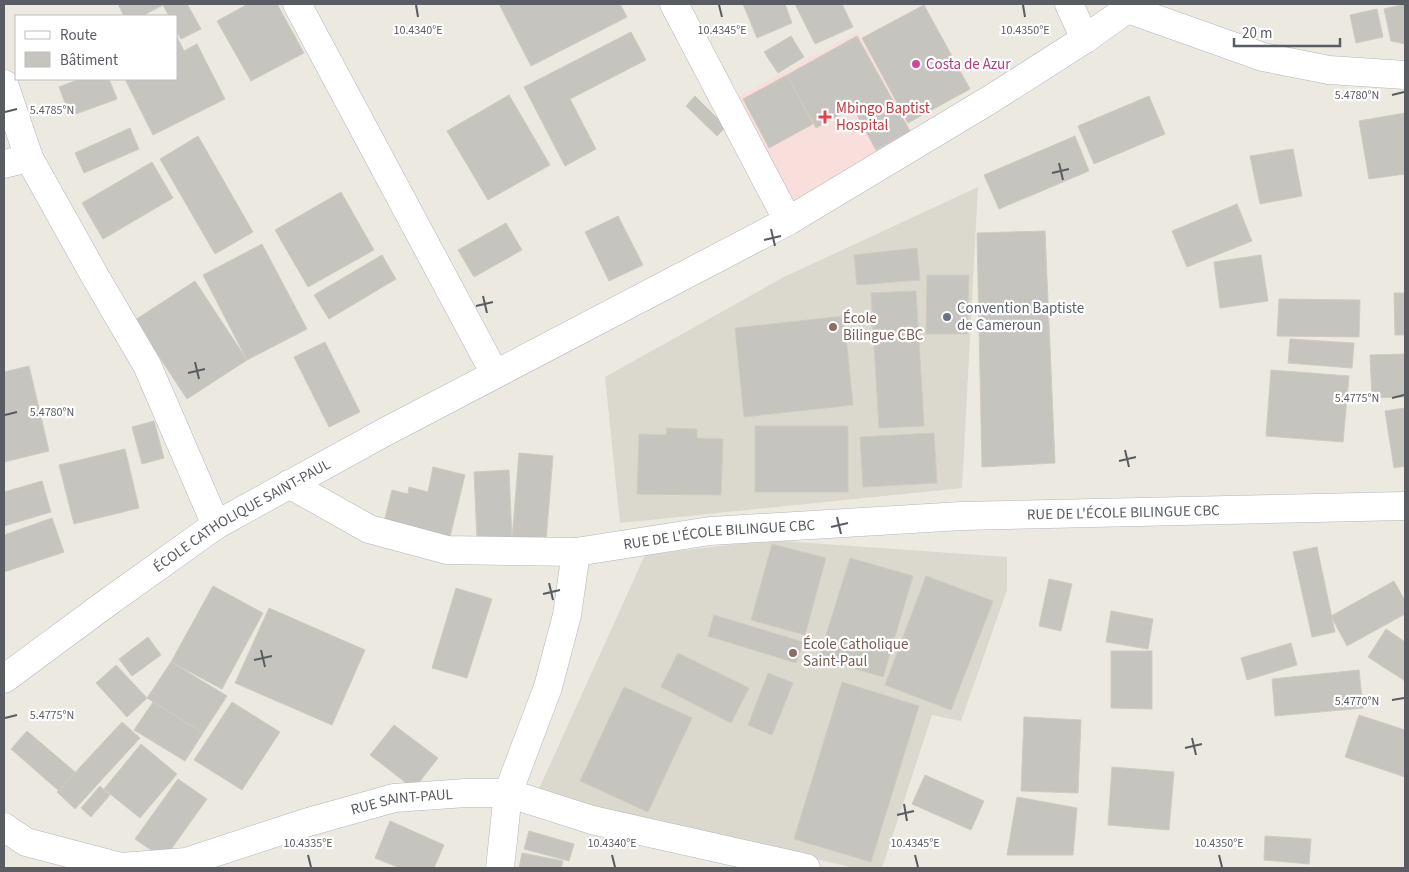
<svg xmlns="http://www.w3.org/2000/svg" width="1409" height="872" viewBox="0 0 1409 872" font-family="'Source Sans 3',sans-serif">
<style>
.education{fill:#dbd8ce}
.medical{fill:#f9dfdb}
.building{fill:#c6c4be;stroke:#d0cbbf}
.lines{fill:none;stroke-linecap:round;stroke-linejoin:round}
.minor-casing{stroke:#b3b6bb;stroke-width:29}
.minor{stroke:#fff;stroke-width:28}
.ticks{fill:none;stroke:#595c61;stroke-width:2}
.hotel-dot{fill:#d1479c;stroke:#fff;stroke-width:2}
.health-dot{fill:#e0444e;stroke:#fff;stroke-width:2}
.worship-dot{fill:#6b7280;stroke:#fff;stroke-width:2}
.education-dot{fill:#8d6e63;stroke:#fff;stroke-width:2}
.labels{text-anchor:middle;stroke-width:4.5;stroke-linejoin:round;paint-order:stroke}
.hotel-label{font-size:15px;fill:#b23c85;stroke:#fff;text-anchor:start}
.health-label{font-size:15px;fill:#be3a42;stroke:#fff;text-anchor:start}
.worship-label{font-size:15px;fill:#5b616d;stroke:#fff;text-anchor:start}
.education-label{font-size:15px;fill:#785e54;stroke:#fff;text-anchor:start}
.street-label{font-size:15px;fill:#595c61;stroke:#fff}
.ticks-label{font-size:12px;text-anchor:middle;fill:#595c61;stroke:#fff;stroke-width:4.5;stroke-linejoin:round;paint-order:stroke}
</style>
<rect width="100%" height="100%" fill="#ebe9e0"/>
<g class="education">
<polygon points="978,187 962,488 620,523 605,377 784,277"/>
<polygon points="782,541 1007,557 1007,590 961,721 932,715 882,868 855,868 562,801 538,791 645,555 745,543"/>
</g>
<polygon class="medical" points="858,32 914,135 793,205 736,98"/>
<g class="building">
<polygon points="118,4 187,4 201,29 181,39 176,31 176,16 169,16 163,5 142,16 124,16"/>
<polygon points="248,4 277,4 304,53 251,81 217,21"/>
<polygon points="499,4 620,4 627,17 531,66"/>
<polygon points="743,4 785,4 792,23 757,38"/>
<polygon points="795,4 842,4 853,27 815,44"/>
<polygon points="1405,4 1405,44 1391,41 1384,9"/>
<polygon points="924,5 970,89 908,123 862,38"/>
<polygon points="1377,9 1383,37 1356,43 1350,15"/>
<polygon points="631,32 646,60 570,99 596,149 565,166 524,87"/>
<polygon points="176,35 184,51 197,44 225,99 153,135 125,79 176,79"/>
<polygon points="791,36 804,57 778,73 764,52"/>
<polygon points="857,36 910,131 876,150 853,108 816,128 787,75"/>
<polygon points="787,75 813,124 769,148 743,99"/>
<polygon points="80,79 109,79 117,99 70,116 59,87"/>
<polygon points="509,95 550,165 488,200 447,131"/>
<polygon points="695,96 726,127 717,136 686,106"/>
<polygon points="1149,96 1165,134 1094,164 1078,126"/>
<polygon points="1405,113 1405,174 1369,179 1359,121"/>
<polygon points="130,128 139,149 84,173 75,153"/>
<polygon points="198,136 253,232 215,254 160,159"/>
<polygon points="1075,136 1089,171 999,209 984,175"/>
<polygon points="1293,149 1302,196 1260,204 1250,156"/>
<polygon points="152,162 173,198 103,239 82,203"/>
<polygon points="341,192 374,250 308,287 275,230"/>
<polygon points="1237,204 1252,241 1187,267 1172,231"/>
<polygon points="618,216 643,265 609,281 585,232"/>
<polygon points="506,223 522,250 474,277 458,250"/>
<polygon points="1045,231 1055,463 982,467 977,233"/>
<polygon points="262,244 307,329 247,360 203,275"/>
<polygon points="917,248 920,280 857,285 854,255"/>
<polygon points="382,255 396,279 329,319 314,295"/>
<polygon points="1261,255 1268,301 1220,308 1214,262"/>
<polygon points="927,275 969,275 967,334 926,334"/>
<polygon points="195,281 247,360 187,399 135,320"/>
<polygon points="916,291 924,426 879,428 871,293"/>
<polygon points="1394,293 1405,293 1405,335 1395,335"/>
<polygon points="1279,299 1360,300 1359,337 1277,336"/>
<polygon points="844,316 853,405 744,417 735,328"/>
<polygon points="1290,339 1354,343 1352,368 1288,363"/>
<polygon points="325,342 360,412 329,427 294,357"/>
<polygon points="1405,354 1405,397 1372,398 1370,355"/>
<polygon points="29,366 49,451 4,462 4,372"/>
<polygon points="1271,370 1349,376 1343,442 1266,436"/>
<polygon points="1405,408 1405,466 1394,468 1385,411"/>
<polygon points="154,421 164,458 142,464 132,427"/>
<rect x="755" y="426" width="93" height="66"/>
<polygon points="666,428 697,429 697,438 723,439 721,495 637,494 639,434 667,435"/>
<polygon points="934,433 937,483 863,487 860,437"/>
<polygon points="125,449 139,508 74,524 59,465"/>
<polygon points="519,453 553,456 546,541 512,539"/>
<polygon points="433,467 465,475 450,537 384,522 392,490 408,494 409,487 428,492"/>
<polygon points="509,470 512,539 477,540 474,472"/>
<polygon points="42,481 51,512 4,526 4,492"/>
<polygon points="52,518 64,552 4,572 4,535"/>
<polygon points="772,544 826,558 805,635 751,620"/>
<polygon points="1317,547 1335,632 1312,637 1293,552"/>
<polygon points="850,558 913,576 883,677 819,658"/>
<polygon points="926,576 993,601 951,710 885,685"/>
<polygon points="1049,579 1072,584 1061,631 1039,626"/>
<polygon points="1394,581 1405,601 1405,614 1347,646 1331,616"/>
<polygon points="213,586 263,613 222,689 171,662"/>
<polygon points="456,588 492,599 467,678 432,668"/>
<polygon points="269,608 365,650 332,725 235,683"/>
<polygon points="1111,611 1153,619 1148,649 1106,642"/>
<polygon points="714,615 803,642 796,663 708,636"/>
<polygon points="1386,629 1405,642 1405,681 1368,657"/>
<polygon points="148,637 161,655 132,676 119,659"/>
<polygon points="1291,643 1297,665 1247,680 1241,658"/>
<polygon points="1111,651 1152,651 1152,709 1111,708"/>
<polygon points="678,653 749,688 731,723 661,687"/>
<polygon points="171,662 227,696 203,733 147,698"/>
<polygon points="116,665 147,698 127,717 96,683"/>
<polygon points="1359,670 1363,708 1275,716 1272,679"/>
<polygon points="768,673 793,683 772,735 748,725"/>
<polygon points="842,682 919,706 871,862 794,839"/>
<polygon points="624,687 692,718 648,812 580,781"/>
<polygon points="153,702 203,733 185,761 134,730"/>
<polygon points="232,702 280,732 242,790 194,760"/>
<polygon points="1359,715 1405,730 1405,777 1345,757"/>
<polygon points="1024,717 1081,720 1078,793 1021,791"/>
<polygon points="122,722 140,738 75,809 57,792"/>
<polygon points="394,725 438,758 414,789 370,755"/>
<polygon points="27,731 75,772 59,791 11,749"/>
<polygon points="141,744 177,774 140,818 104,789"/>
<polygon points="1112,767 1174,772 1169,830 1108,825"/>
<polygon points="925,775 984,801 971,830 912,804"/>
<polygon points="178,779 207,799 164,859 135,839"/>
<polygon points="100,786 110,795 91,817 81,808"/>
<polygon points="1017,797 1077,808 1073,855 1007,855"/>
<polygon points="390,821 444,845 434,868 400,868 375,858"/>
<polygon points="529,831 574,844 569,861 524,849"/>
<polygon points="1265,836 1311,839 1309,864 1264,860"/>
<polygon points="522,853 563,861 561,868 519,868"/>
</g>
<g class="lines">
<g class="minor-casing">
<g id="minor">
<polyline points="297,4 495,374"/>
<polyline points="674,4 788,221"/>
<polyline points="1069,4 1085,39"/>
<polyline points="1128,9 1263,57 1329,70 1405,75"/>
<polyline points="4,84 29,158 96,278 147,365 216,525"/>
<polyline points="4,164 29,158"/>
<path id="s1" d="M289,484L369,529L447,550L576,552L710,531L962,516L1405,506"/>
<path id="s2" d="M4,679L104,605L216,525L383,433L788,221L991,99L1085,39L1134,4"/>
<path id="s3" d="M4,827L26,842L121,867L186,862L305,823L394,798L466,793H508L592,820L806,868"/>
<polyline points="500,868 508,793 548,687 567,615 576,552"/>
</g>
</g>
<use href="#minor" class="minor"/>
</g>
<path class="ticks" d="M416,5L418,17M719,5L722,17M1023,5L1025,17M1392,95L1404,92M5,112L17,109M1059,163L1063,180M1052,173L1069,169M771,229L775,246M764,240L781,236M483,296L487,313M476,306L493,302M195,362L199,379M188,373L205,369M1392,398L1404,395M5,415L17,412M1125,450L1129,467M1119,461L1136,457M837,517L841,534M831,527L848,523M549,583L553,600M543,594L560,590M261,650L265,667M254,660L272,656M1392,700L1404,698M5,718L17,715M1192,738L1196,755M1185,748L1202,744M904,804L907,821M897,815L914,811M308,855L311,867M612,855L615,867M915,855L918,867M1219,855L1222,867"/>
<circle class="hotel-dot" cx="916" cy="64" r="5"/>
<path class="health-dot" d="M822.5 109.5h5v5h5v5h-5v5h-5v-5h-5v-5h5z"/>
<circle class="worship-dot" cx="947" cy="317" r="5"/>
<g class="education-dot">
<circle cx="833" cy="327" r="5"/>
<circle cx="793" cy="653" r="5"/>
</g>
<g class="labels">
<g class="hotel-label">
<text x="926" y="69">Costa de Azur</text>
</g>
<g class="health-label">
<text x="836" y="113">Mbingo Baptist<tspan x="836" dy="17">Hospital</tspan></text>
</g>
<g class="worship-label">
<text x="957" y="313">Convention Baptiste<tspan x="957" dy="17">de Cameroun</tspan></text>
</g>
<g class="education-label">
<text x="843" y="323">École<tspan x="843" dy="17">Bilingue CBC</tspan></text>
<text x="803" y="649">École Catholique<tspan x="803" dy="17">Saint-Paul</tspan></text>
</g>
<g class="street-label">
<text dy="5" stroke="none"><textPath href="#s1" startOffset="851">RUE DE L'ÉCOLE BILINGUE CBC</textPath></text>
<text dy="5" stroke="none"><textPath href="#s2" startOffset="289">ÉCOLE CATHOLIQUE SAINT-PAUL</textPath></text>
<text dy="5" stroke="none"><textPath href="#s1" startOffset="446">RUE DE L'ÉCOLE BILINGUE CBC</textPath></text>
<text dy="5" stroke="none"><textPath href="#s3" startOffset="415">RUE SAINT-PAUL</textPath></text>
</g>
</g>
<g class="ticks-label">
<text x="418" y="34">10.4340°E</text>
<text x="722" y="34">10.4345°E</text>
<text x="1025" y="34">10.4350°E</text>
<text x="1357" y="99">5.4780°N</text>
<text x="52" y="114">5.4785°N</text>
<text x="1357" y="402">5.4775°N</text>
<text x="52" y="416">5.4780°N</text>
<text x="1357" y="705">5.4770°N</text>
<text x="52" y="719">5.4775°N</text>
<text x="308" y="847">10.4335°E</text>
<text x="612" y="847">10.4340°E</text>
<text x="915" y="847">10.4345°E</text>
<text x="1219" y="847">10.4350°E</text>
</g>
<rect width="1409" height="872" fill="none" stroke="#595c61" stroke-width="10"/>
<rect x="15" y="15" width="162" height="65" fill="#ffffff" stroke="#bdbec0"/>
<rect x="25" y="31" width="25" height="8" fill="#ffffff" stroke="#bdbec0"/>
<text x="60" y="40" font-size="15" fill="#595c61">Route</text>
<rect x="25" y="52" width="25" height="15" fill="#c6c4be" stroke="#bdbec0"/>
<text x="60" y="65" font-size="15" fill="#595c61">Bâtiment</text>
<path d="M1234 38v8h106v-8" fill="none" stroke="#595c61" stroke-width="2.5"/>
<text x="1242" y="38" font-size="15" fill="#595c61" stroke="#ffffff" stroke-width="4" paint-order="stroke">20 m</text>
</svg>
